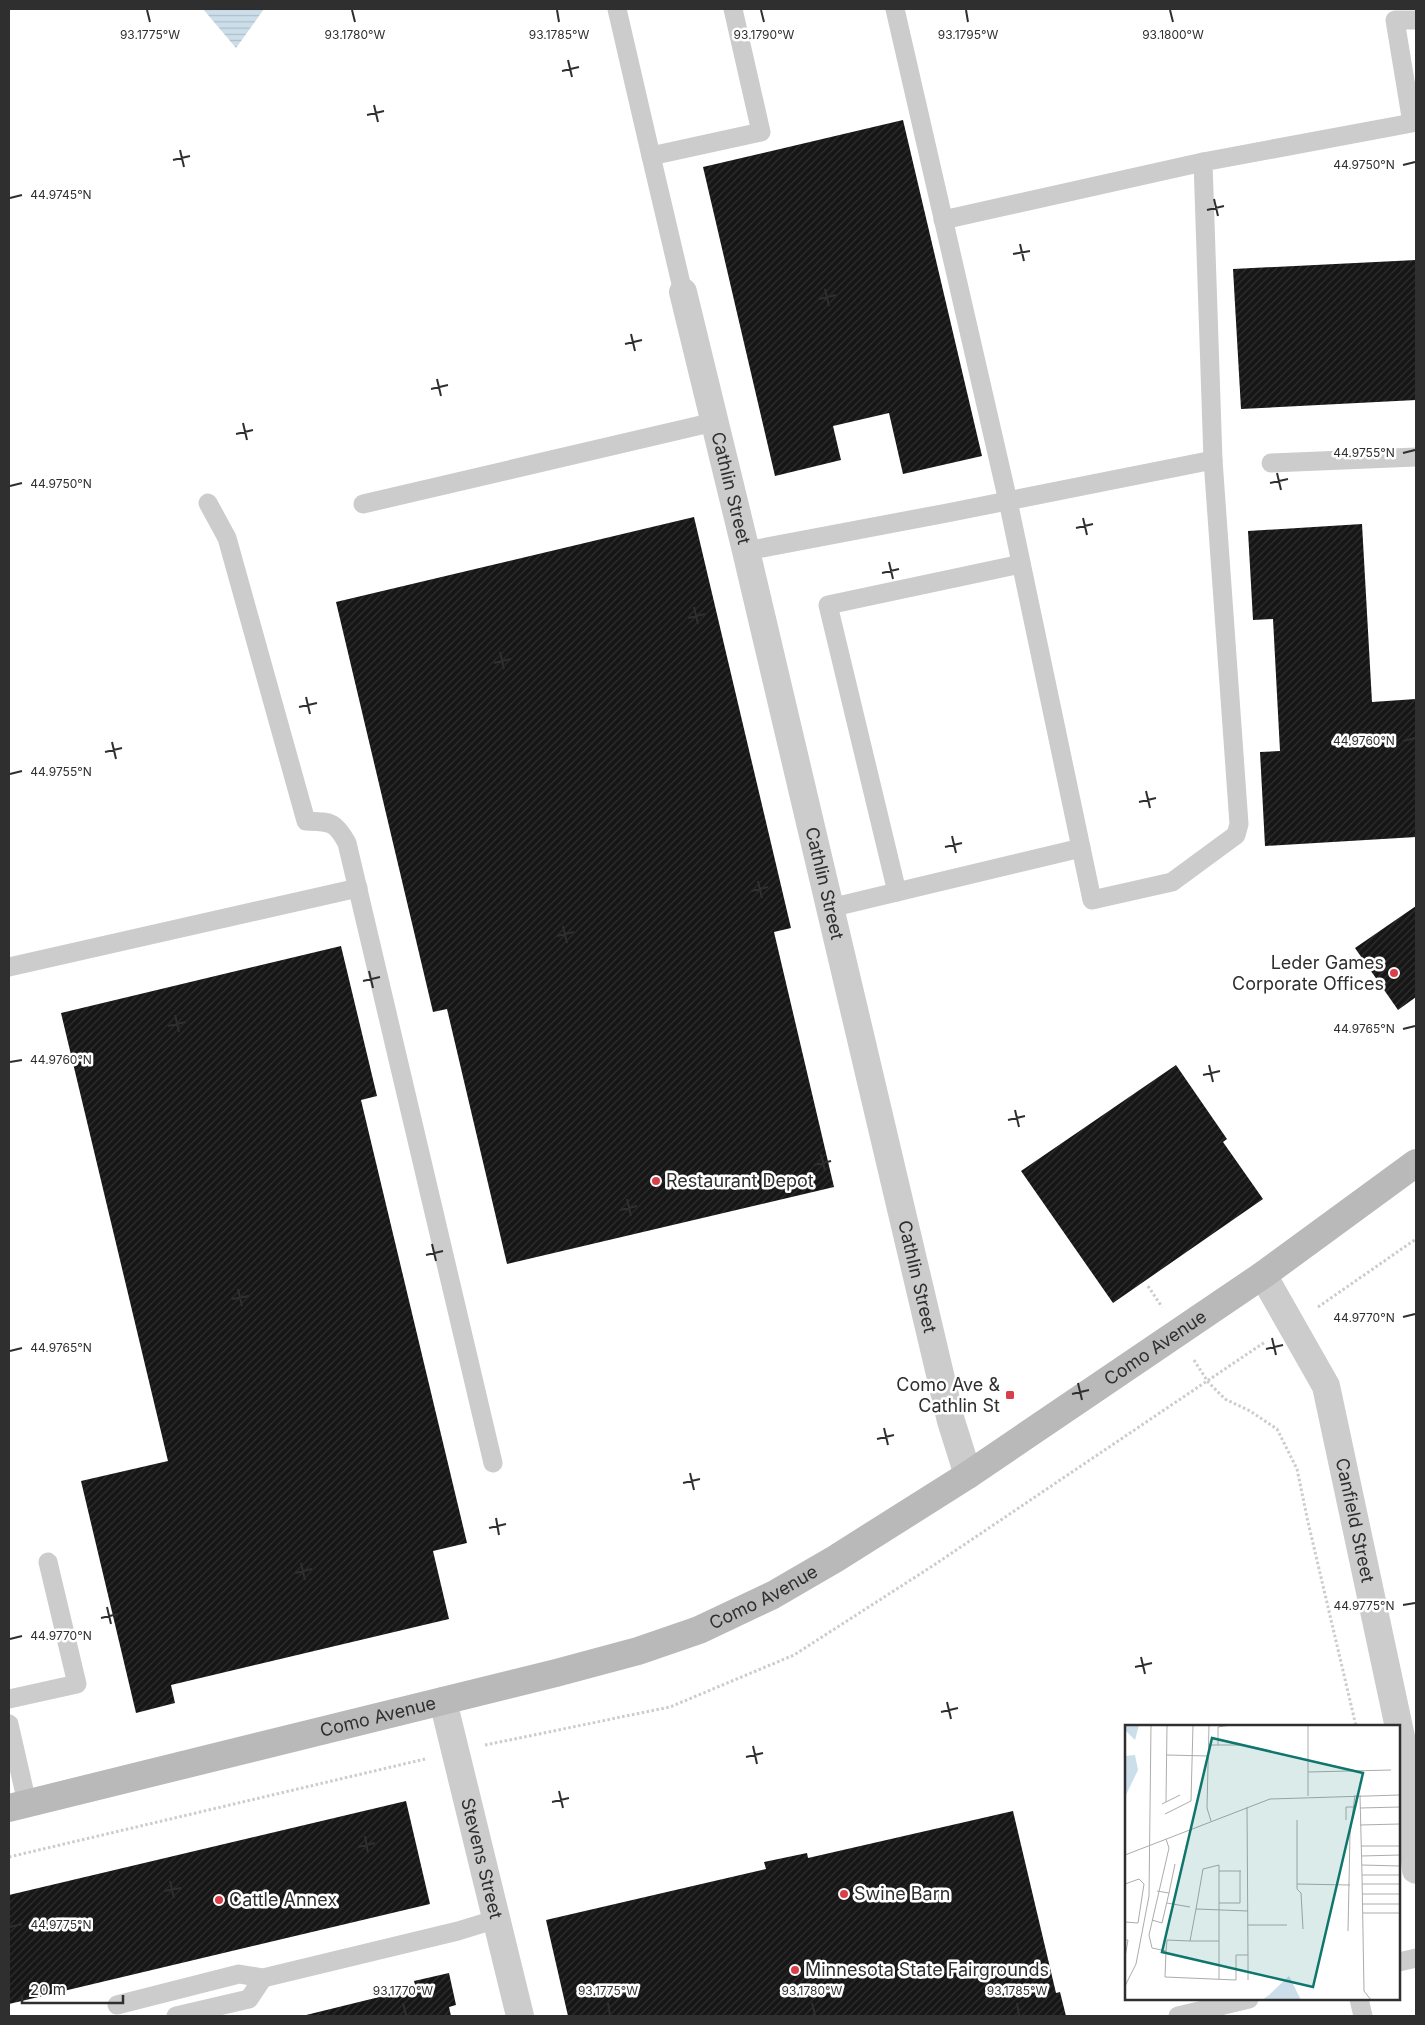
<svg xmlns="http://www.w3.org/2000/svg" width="1425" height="2025" viewBox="0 0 1425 2025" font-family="Inter,sans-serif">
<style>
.water{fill:url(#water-rules)}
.building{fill:url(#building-hatch)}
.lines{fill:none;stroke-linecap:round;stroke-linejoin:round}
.path{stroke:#ccc;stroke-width:3;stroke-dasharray:2.5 2.5;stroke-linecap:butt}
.service{stroke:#ccc;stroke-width:19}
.minor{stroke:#ccc;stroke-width:28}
.secondary{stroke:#b9b9b9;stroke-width:28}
.ticks{fill:none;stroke:#2f2f2f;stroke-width:2}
.poi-dot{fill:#d83f4a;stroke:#fff;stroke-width:2}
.labels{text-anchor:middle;stroke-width:5;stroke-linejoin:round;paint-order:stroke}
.street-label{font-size:18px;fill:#2f2f2f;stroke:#fff}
.poi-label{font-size:18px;fill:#2f2f2f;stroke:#fff;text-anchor:start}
.inset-road{fill:none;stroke:#acacac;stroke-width:1}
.view{fill:#0f766e;fill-opacity:0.15;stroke:#0f766e;stroke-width:2.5}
.inset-edge{fill:none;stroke:#2f2f2f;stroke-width:2.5}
.ticks-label{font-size:12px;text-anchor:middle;fill:#2f2f2f;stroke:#fff;stroke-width:5;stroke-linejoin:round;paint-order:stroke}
</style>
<defs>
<pattern id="water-rules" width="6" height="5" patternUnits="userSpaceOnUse" patternTransform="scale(1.25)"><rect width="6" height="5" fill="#ccdee9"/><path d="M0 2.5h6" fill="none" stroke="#b0bfc8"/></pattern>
<pattern id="building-hatch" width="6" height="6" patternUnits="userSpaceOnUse" patternTransform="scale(1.25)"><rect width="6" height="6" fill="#161616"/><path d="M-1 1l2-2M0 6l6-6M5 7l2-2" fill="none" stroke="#303030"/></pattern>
</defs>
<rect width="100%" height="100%" fill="#fff"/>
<polygon class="water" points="203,9 264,9 236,48"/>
<g class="building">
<polygon points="903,120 982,456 903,474 889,413 833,426 841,460 775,476 703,167"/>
<polygon points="1416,260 1416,400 1241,409 1233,269"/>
<polygon points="694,517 791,928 774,932 834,1187 507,1264 447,1009 433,1012 336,602"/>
<polygon points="1362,524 1372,702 1416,699 1416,837 1265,846 1260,752 1280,751 1273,619 1253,620 1248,531"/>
<polygon points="1416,906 1416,997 1398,1010 1355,948"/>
<polygon points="341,946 377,1096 361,1100 467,1543 433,1551 449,1619 171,1685 175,1703 136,1713 81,1481 168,1461 61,1013"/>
<polygon points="1176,1065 1227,1139 1223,1142 1263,1199 1113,1303 1021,1171"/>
<polygon points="406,1801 430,1904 9,2004 9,1895"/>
<polygon points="1013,1811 1056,1993 1060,1992 1066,2016 568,2016 546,1920 766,1869 764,1862 807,1853 808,1858"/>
<polygon points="449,1973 456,2005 449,2007 451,2016 302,2016 416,1988 414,1981"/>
</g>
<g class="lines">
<g class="path">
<polyline points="1148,1286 1162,1307"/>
<polyline points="1318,1307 1416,1239"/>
<polyline points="1194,1360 1208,1382 1225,1399 1250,1411 1277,1429 1297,1469 1308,1522 1356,1726"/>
<polyline points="485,1745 670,1707 794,1655 934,1565 1265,1342"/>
<polyline points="9,1857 425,1759"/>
</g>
<g class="service">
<polyline points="617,9 651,156"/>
<polyline points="895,9 1008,501 1092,900 1172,882 1236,835 1239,824 1213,460"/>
<polyline points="943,220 1203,162"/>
<polyline points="683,292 651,156 761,132 733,9"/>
<polyline points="1271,463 1416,457"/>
<path d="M208,503L227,538L306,821C331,822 335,821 347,843L493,1463"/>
<polyline points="363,504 714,422"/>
<polyline points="746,551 947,513 1213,460 1203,162 1412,123 1395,20 1416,20"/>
<polyline points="897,892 828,605 1021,564"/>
<polyline points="830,908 1081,848"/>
<polyline points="9,967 358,888"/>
<polyline points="9,1699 77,1684 48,1562"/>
<polyline points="9,1724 27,1803"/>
<polyline points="1399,1962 1416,1958"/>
<polyline points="1359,1999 1363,2016"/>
<polyline points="117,2005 239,1974 263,1978"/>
<polyline points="176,2016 249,1999 263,1978 458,1931 497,1919"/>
<polyline points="1178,2016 1249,1999"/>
</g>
<g class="minor">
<path id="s1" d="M683,292L746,551L951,1421L968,1475"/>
<path id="s2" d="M1263,1275L1326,1386L1404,1751L1416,1870"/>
<path id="s3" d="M443,1701L520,2016"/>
</g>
<path class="secondary" id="s4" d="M9,1808L556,1673L638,1651L699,1630L773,1595L835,1559L968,1475L1263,1275L1416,1163"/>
</g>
<path class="ticks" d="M147,10L150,22M352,10L355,22M557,10L559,22M761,10L764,22M966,10L968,22M1170,10L1173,22M568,60L572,77M562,71L579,67M374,105L378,122M367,115L384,111M180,150L184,167M173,160L190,156M1403,165L1415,162M10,198L22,195M1214,199L1218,216M1207,210L1224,206M1020,244L1024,261M1013,254L1030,251M825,289L829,306M819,299L836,295M631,334L635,351M625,344L642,340M437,379L441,396M431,389L448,385M243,423L247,440M236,434L253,430M1403,453L1415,450M1277,473L1281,490M1270,483L1288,479M10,486L22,483M1083,518L1087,535M1076,528L1093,524M889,562L893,579M882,573L899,569M694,607L698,624M688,618L705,614M500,652L504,669M494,663L511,659M306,697L310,714M299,707L317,703M1403,741L1415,738M112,742L116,759M105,752L122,748M10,774L22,771M1146,791L1150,808M1139,802L1156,798M952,836L956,853M945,847L962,843M758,881L762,898M751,891L768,887M563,926L567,943M557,936L574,932M369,971L373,988M363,981L380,977M175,1015L179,1032M168,1026L186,1022M1403,1029L1415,1026M10,1062L22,1060M1209,1065L1213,1082M1203,1075L1220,1071M1015,1110L1019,1127M1008,1120L1025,1116M821,1154L825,1171M814,1165L831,1161M627,1199L631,1216M620,1210L637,1206M432,1244L436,1261M426,1255L443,1251M238,1289L242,1306M232,1299L249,1296M1403,1317L1415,1314M1272,1338L1276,1355M1266,1349L1283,1345M10,1351L22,1348M1078,1383L1082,1400M1072,1394L1089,1390M884,1428L888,1445M877,1439L894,1435M690,1473L694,1490M683,1483L700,1479M496,1518L499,1535M489,1528L506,1524M301,1563L305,1580M295,1573L312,1569M1403,1605L1415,1603M107,1607L111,1624M101,1618L118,1614M10,1639L22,1636M1141,1657L1145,1674M1135,1667L1152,1663M947,1702L951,1719M941,1712L958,1708M753,1746L757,1764M746,1757L763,1753M559,1791L563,1808M552,1802L569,1798M365,1836L368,1853M358,1847L375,1843M170,1881L174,1898M164,1891L181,1888M10,1927L22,1924M403,2003L406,2015M608,2003L610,2015M812,2003L815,2015M1017,2003L1019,2015"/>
<g class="poi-dot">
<circle cx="1394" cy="973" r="5"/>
<circle cx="656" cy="1181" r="5"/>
<rect x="1005" y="1390" width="10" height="10" rx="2.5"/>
<circle cx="844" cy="1894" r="5"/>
<circle cx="219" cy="1900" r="5"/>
<circle cx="795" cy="1970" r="5"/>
</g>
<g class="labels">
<g class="street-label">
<text dy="6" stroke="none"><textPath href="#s1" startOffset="202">Cathlin Street</textPath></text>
<text dy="6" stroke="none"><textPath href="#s1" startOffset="608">Cathlin Street</textPath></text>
<text dy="6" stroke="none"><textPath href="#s1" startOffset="1012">Cathlin Street</textPath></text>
<text dy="6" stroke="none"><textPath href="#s4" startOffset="1250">Como Avenue</textPath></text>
<text dy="6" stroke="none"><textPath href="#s2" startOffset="265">Canfield Street</textPath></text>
<text dy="6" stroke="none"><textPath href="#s4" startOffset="785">Como Avenue</textPath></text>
<text dy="6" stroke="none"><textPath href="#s4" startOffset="380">Como Avenue</textPath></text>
<text dy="6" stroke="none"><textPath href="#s3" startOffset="162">Stevens Street</textPath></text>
</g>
<g class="poi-label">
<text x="1384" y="969" text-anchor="end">Leder Games<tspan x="1384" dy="21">Corporate Offices</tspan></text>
<text x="666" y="1187">Restaurant Depot</text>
<text x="1000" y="1391" text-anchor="end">Como Ave &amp;<tspan x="1000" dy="21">Cathlin St</tspan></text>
<text x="854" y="1900">Swine Barn</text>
<text x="229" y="1906">Cattle Annex</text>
<text x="805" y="1976">Minnesota State Fairgrounds</text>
</g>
</g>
<g transform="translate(1125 1725)">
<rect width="275" height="275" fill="#fff"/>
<path d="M0,0H14L10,15L0,5ZM10,30L13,45L0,72V31ZM164,251L176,275H137L144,270Z" fill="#ccdee9"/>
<path class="inset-road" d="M84,0L82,83L86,96M183,0V71M84,20H118M93,20V2L106,0M42,30L84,31M183,47L266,45M235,70L237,150H275M41,77L42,0M37,79L55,70M235,83L275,82M40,89L66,76L68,0M172,95V164L176,168L178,204M221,95V82H230M235,100L275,99M41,114L44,123L24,210L27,223L41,226L42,215L65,216L71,184L123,186M236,121H275M0,130L145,74L275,70M236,131L275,130M237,140L275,141M94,146H116M237,150L239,266L246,275M0,159L14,154L19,159L13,198L0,197M172,159L225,160M237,159H275M32,166L44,168L50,139M237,169H275M42,178L65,182M94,178H115V146M238,179H275M71,184L78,144L94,140V254M238,188H275M27,195L37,198L44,168M123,200H162M223,206L225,109L230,70M0,215H3L0,232M65,216H94M41,226L40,252L111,255V230H123L122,82M123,255V230M0,261L11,239L24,171L26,0"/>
<path class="view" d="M87,13L238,48L188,262L37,227Z"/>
<rect width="275" height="275" class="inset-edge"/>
</g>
<g class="ticks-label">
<text x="150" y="39">93.1775°W</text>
<text x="355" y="39">93.1780°W</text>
<text x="559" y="39">93.1785°W</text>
<text x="764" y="39">93.1790°W</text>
<text x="968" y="39">93.1795°W</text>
<text x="1173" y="39">93.1800°W</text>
<text x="1364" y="169">44.9750°N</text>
<text x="61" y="199">44.9745°N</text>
<text x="1364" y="457">44.9755°N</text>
<text x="61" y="488">44.9750°N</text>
<text x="1364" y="745">44.9760°N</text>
<text x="61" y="776">44.9755°N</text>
<text x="1364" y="1033">44.9765°N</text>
<text x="61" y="1064">44.9760°N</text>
<text x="1364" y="1322">44.9770°N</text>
<text x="61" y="1352">44.9765°N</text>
<text x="1364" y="1610">44.9775°N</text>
<text x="61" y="1640">44.9770°N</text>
<text x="61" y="1929">44.9775°N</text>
<text x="403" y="1995">93.1770°W</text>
<text x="608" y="1995">93.1775°W</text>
<text x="812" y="1995">93.1780°W</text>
<text x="1017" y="1995">93.1785°W</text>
</g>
<rect width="1425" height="2025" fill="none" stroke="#2f2f2f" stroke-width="20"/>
<path d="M22 1995v8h101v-8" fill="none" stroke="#2f2f2f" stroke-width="2.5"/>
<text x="30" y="1995" font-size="15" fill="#2f2f2f" stroke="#ffffff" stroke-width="4" paint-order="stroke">20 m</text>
</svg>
